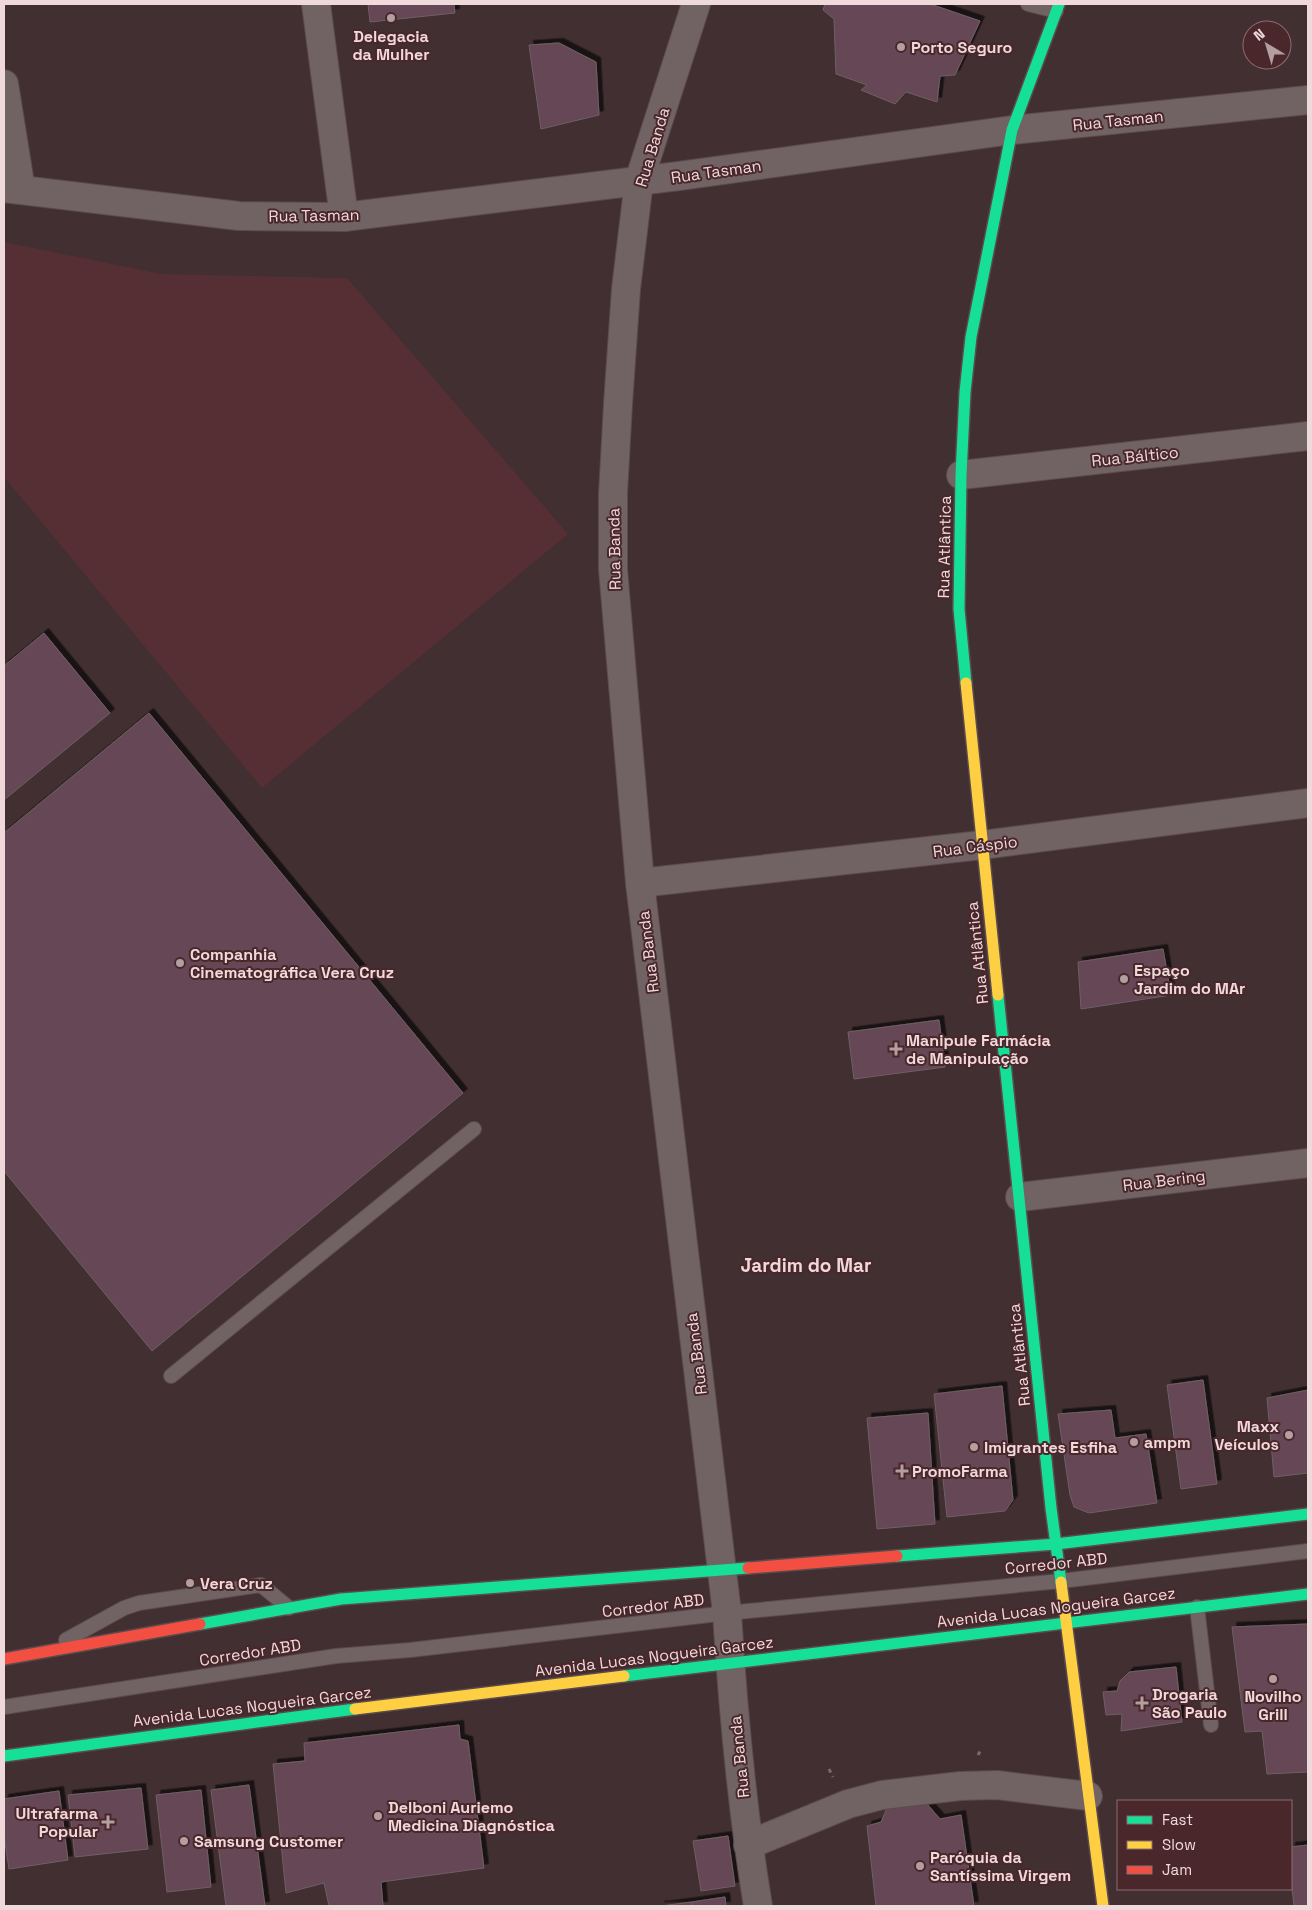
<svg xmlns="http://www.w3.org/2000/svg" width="1312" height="1910" viewBox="0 0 1312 1910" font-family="'Space Grotesk',sans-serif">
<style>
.built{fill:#552f34}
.building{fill:#664655;stroke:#6f6064;filter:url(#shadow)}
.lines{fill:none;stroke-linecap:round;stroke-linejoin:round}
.lane-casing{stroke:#5b4b4d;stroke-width:16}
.street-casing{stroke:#5b4b4d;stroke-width:30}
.fast-casing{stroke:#5b4b4d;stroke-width:14}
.slow-casing{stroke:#5b4b4d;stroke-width:14}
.jam-casing{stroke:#5b4b4d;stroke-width:14}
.path{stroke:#776a6c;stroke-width:3;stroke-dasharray:4 4;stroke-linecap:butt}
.lane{stroke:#716364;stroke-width:14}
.street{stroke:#716364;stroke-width:28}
.fast{stroke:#16e098;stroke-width:11}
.slow{stroke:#ffcf43;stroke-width:11}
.jam{stroke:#f24e42;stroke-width:11}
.poi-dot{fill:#b39ea0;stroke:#49272b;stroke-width:2}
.labels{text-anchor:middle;stroke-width:4;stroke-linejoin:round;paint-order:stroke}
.poi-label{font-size:16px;font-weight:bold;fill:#f0d9db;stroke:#49272b;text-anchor:start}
.street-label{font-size:16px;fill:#f0d9db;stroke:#49272b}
.quarter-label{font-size:19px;font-weight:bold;fill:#f0d9db;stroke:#49272b}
</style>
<defs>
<filter id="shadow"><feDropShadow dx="4.5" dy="-4.5" stdDeviation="0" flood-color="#0009"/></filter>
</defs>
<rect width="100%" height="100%" fill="#412f31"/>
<polygon class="built" points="4,242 162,274 347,278 568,534 262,788 4,477"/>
<g class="building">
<polygon points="368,4 454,4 455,13 370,22"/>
<polygon points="825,4 930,4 980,21 955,75 940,76 937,102 906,92 895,104 861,90 867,85 836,74 834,19 823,10"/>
<polygon points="559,43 596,62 599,115 541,129 529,45"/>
<polygon points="44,633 110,713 4,800 4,666"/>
<polygon points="149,713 463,1093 152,1351 4,1171 4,833"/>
<polygon points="1163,949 1171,995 1081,1009 1078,962"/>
<polygon points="939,1020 945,1067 854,1079 848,1032"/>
<polygon points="1203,1380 1217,1484 1181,1489 1167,1385"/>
<polygon points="1002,1386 1013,1500 1005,1511 947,1517 934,1394"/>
<polygon points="1308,1390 1308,1473 1274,1477 1267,1398"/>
<polygon points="1111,1410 1115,1438 1146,1434 1157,1503 1089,1513 1074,1507 1070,1495 1058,1414"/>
<polygon points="928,1413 935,1524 877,1529 867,1418"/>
<polygon points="1308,1624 1308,1772 1267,1774 1262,1731 1245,1732 1232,1627"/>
<polygon points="1176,1667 1182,1722 1121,1731 1122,1714 1106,1715 1103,1692 1117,1691 1120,1681 1129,1672"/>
<polygon points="459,1725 460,1739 468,1741 484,1868 381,1882 383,1906 329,1906 324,1883 286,1893 273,1764 305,1761 304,1743"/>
<polygon points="249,1785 265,1906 226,1906 211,1790"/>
<polygon points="141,1788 148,1849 75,1857 68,1795"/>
<polygon points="201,1790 211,1887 167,1892 156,1795"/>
<polygon points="59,1791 68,1860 9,1869 4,1835 4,1799"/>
<polygon points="927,1804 940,1819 961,1815 974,1906 876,1906 867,1826 881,1822 887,1808"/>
<polygon points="728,1836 735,1886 701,1891 693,1841"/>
<polygon points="1308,1845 1308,1906 1294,1906 1291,1880 1291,1847"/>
<polygon points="725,1897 726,1906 692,1906 692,1902"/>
<polygon points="692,1902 692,1906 660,1906"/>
</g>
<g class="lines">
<g class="lane-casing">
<g id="lane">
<polyline points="1028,4 1056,11"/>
<polyline points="171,1376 474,1129"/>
<polyline points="1197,1607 1211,1725"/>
<polyline points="66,1640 124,1608 139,1603 261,1585 289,1608"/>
<polyline points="4,1707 336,1656 410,1650 727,1613 1061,1581 1308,1551"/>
</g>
</g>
<g class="street-casing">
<g id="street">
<polyline points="316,4 344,217"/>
<path d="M696,4L639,181L626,289L618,404L613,494V569L640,883L727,1613C733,1711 742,1809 758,1906"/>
<polyline points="4,84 21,190"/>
<polyline points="4,188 239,216 344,217 679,176 1012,130 1308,100"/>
<polyline points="961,475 1308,436"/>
<polyline points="640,883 982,845 1308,803"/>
<polyline points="1020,1197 1308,1163"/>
<polyline points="748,1845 848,1804 882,1795 960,1786 997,1785 1088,1796"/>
</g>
</g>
<g class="fast-casing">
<g id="fast">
<polyline points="966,683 959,609 961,475 965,392 971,337 1012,130 1059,4"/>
<polyline points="998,995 1051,1508 1061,1582"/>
<polyline points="897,1556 1056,1544 1308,1514"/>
<polyline points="200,1624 341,1599 748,1568"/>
<polyline points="624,1676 1308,1594"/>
<polyline points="4,1756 355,1709"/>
</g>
</g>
<g class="slow-casing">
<g id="slow">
<polyline points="966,683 998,995"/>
<polyline points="1061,1582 1103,1906"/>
<polyline points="355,1709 624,1676"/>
</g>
</g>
<g class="jam-casing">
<g id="jam">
<polyline points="748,1568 897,1556"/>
<polyline points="4,1659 200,1624"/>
</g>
</g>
<g class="path">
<polyline points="978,1755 982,1748"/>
<polyline points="829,1769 833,1777"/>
</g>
<use href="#lane" class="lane"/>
<use href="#street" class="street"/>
<use href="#fast" class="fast"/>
<use href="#slow" class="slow"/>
<use href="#jam" class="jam"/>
</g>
<g class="poi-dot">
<circle cx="391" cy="18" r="5"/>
<circle cx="901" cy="47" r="5"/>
<circle cx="180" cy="963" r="5"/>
<circle cx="1124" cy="979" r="5"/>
<path d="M893.5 1041.5h5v5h5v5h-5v5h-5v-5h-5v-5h5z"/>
<circle cx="1289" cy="1435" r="5"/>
<circle cx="1134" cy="1442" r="5"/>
<circle cx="974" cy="1447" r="5"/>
<path d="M899.5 1463.5h5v5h5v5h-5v5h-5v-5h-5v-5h5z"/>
<circle cx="190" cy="1583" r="5"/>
<circle cx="1273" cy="1679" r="5"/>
<path d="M1139.5 1695.5h5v5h5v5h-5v5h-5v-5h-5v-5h5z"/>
<circle cx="378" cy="1816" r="5"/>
<path d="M105.5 1814.5h5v5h5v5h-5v5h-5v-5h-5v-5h5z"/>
<circle cx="184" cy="1841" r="5"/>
<circle cx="920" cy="1866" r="5"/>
</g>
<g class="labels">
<g class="poi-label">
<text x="391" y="42" text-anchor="middle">Delegacia<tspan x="391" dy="18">da Mulher</tspan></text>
<text x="911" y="53">Porto Seguro</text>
<text x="190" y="960">Companhia<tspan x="190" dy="18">Cinematográfica Vera Cruz</tspan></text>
<text x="1134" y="976">Espaço<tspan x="1134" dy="18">Jardim do MAr</tspan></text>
<text x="906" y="1046">Manipule Farmácia<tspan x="906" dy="18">de Manipulação</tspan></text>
<text x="1279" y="1432" text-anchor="end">Maxx<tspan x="1279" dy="18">Veículos</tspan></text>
<text x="1144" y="1448">ampm</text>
<text x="984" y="1453">Imigrantes Esfiha</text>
<text x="912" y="1477">PromoFarma</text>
<text x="200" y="1589">Vera Cruz</text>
<text x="1152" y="1700">Drogaria<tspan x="1152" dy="18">São Paulo</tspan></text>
<text x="1273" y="1702" text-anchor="middle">Novilho<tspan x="1273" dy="18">Grill</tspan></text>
<text x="388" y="1813">Delboni Auriemo<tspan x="388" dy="18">Medicina Diagnóstica</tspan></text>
<text x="98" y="1819" text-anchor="end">Ultrafarma<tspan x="98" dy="18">Popular</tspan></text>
<text x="194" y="1847">Samsung Customer</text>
<text x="930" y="1863">Paróquia da<tspan x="930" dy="18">Santíssima Virgem</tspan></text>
</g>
<g class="street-label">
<text transform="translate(1118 120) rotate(-6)" y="6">Rua Tasman</text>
<text transform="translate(652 147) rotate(-73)" y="6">Rua Banda</text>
<text transform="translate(716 171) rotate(-8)" y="6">Rua Tasman</text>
<text transform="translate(314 215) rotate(-1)" y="6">Rua Tasman</text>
<text transform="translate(1135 456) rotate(-6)" y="6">Rua Báltico</text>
<text transform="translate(944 547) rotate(-89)" y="6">Rua Atlântica</text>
<text transform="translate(614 549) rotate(-91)" y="6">Rua Banda</text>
<text transform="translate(975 846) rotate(-7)" y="6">Rua Cáspio</text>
<text transform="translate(648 952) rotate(-97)" y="6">Rua Banda</text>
<text transform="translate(977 953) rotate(-96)" y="6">Rua Atlântica</text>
<text transform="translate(1164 1180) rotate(-7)" y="6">Rua Bering</text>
<text transform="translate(696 1354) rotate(-97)" y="6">Rua Banda</text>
<text transform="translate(1019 1355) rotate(-96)" y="6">Rua Atlântica</text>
<text transform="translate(1056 1563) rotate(-6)" y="6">Corredor ABD</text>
<text transform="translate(653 1605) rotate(-7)" y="6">Corredor ABD</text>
<text transform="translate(1056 1607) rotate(-7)" y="6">Avenida Lucas Nogueira Garcez</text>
<text transform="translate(250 1652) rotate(-9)" y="6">Corredor ABD</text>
<text transform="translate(654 1656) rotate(-7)" y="6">Avenida Lucas Nogueira Garcez</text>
<text transform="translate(252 1706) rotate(-7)" y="6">Avenida Lucas Nogueira Garcez</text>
<text transform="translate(739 1757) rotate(-96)" y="6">Rua Banda</text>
</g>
<g class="quarter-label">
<text x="806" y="1272">Jardim do Mar</text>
</g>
</g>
<rect width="1312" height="1910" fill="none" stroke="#f0d9db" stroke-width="10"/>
<rect x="1117" y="1800" width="175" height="90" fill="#49272b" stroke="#8c6e71"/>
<rect x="1127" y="1816" width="25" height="8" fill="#16e098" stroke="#8c6e71"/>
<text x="1162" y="1825" font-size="15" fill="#f0d9db">Fast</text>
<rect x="1127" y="1841" width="25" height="8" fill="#ffcf43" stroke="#8c6e71"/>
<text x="1162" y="1850" font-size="15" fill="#f0d9db">Slow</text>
<rect x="1127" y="1866" width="25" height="8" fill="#f24e42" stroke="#8c6e71"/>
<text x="1162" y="1875" font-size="15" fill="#f0d9db">Jam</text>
<g transform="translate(1267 45) rotate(322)"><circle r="24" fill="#49272b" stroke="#8c6e71"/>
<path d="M0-4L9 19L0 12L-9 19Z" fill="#b39ea0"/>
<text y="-8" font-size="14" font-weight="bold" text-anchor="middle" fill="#f0d9db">N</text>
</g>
</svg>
